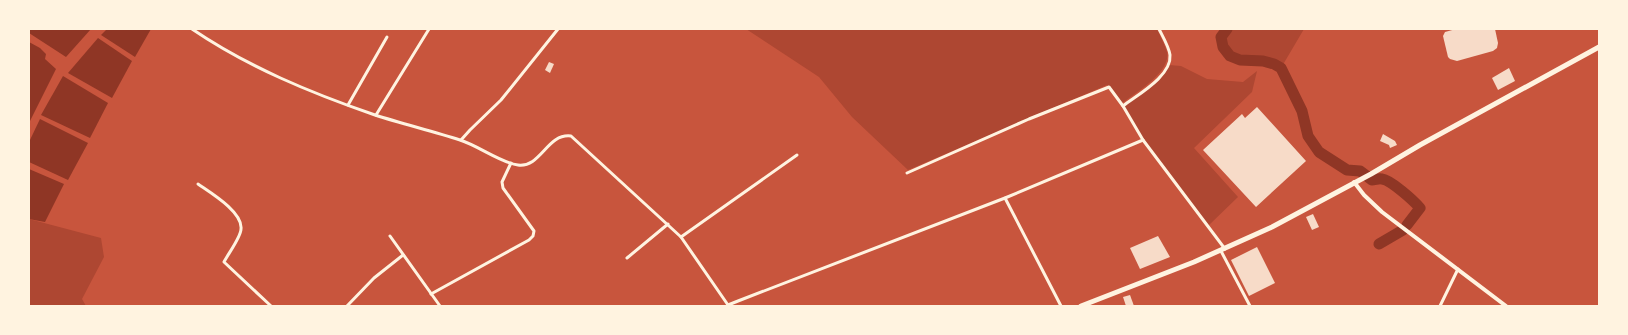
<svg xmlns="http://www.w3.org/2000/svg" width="1628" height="335" viewBox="0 0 1628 335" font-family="Manrope,sans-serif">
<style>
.green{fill:#ae4732}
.water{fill:#8f3625}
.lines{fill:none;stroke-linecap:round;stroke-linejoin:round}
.river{stroke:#8f3625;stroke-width:11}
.building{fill:#f7dbc8}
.minor{stroke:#fff3e0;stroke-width:3}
.tertiary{stroke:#fff3e0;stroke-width:4}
.primary{stroke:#fff3e0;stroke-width:5}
</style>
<rect width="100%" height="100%" fill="#c8553d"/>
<g class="green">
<path d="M746,29H1157C1160,36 1165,45 1167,52C1171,73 1135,93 1121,104L1107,85L908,170L852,117L819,77Z"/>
<path d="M1227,29H1304L1281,68C1259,54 1226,71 1221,37Z"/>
<polygon points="1169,65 1181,66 1207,79 1243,82 1257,71 1252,92 1194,148 1238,197 1208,226 1143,140 1123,106 1163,75"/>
<polygon points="29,219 101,238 104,257 82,299 86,306 29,306"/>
</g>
<g class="water">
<polygon points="29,29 91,29 66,57 29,33"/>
<polygon points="107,29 151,29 135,57 101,35"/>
<polygon points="98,38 132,61 112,98 68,73"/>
<polygon points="29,42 40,48 46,54 45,59 56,69 29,123"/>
<polygon points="63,76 108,103 90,138 41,115"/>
<polygon points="40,119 88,143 68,180 29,162 29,142"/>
<polygon points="29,169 64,184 45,222 29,219"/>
</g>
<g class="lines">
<g class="river">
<path d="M1227,29L1221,37L1223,47L1230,56L1240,60L1263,61L1274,64L1281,68L1302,111L1308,136L1319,152L1347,170L1360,171L1372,180C1375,180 1379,178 1382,179C1391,180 1414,201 1420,208L1407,225"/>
<polyline points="1379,244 1403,230"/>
</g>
</g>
<g class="building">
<polygon points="1456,29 1495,29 1498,43 1497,48 1493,51 1457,61 1450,59 1448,57 1443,36 1445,32"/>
<polygon points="549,62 554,64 550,73 545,70"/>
<polygon points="1509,68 1515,81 1498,90 1492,78"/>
<polygon points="1257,107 1306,161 1256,207 1203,150 1242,114 1245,118"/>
<polygon points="1383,134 1395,141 1397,145 1390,148 1389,145 1380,141"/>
<polygon points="1313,214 1319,227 1312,230 1306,217"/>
<polygon points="1158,236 1170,257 1140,269 1130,248"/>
<polygon points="1257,247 1275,283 1249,296 1231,260"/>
<polygon points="1130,295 1134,306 1126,306 1123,297"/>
</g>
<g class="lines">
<g class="minor">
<path d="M192,29C248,67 311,93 375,115C403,124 432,131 460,140C479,146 501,163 518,165C541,168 547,133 571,136L681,237L728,305"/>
<polyline points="348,105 387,37"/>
<path d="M1123,106C1137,95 1172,76 1170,55C1169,47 1163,37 1159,29"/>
<polyline points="376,115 429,29"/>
<polyline points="461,140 470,130 501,100 558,29"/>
<polyline points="907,173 1029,119 1109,87 1123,106 1143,140 1225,249"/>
<path d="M198,184C211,193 243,212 241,229C241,237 228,254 224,262L271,306"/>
<polyline points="1005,198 1061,306"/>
<polyline points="390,236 440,306"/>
<polyline points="681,237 797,155"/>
<polyline points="1221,251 1250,306"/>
<polyline points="627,258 668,224"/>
<polyline points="431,294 529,240 533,236 534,231 503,188 502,182 511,163"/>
<polyline points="347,306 374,278 403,255"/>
<polyline points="729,306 728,305 738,301 1005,198 1143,140"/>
<polyline points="1440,306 1458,269"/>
</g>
<polyline class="tertiary" points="1354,182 1364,195 1382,212 1506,306"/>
<polyline class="primary" points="1081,306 1194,262 1272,227 1371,174 1420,145 1599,47"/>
</g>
<rect width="1628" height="335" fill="none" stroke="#fff3e0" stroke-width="60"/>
</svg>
